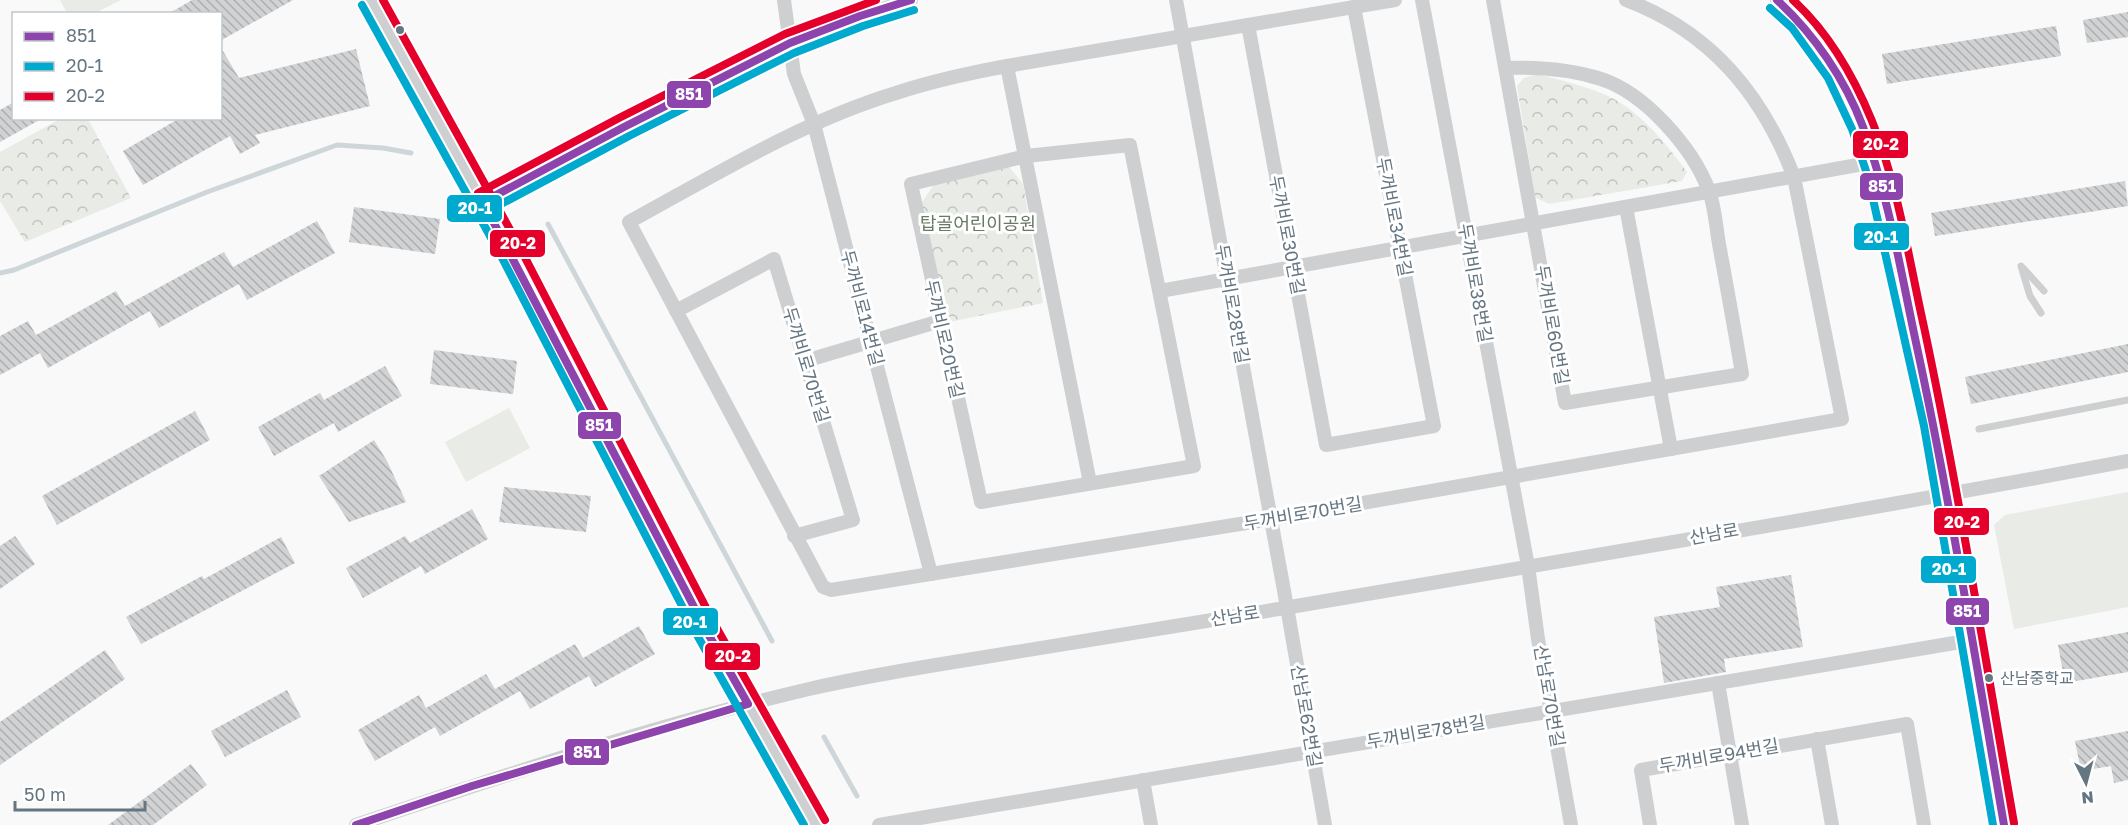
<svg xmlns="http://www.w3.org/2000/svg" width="2128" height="825" viewBox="0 0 2128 825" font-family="'Golos Text','Noto Sans KR',sans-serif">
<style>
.park{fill:url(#park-crowns)}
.garden{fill:#e8ebe6}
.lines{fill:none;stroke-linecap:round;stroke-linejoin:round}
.stream{stroke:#ced6d9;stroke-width:5}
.building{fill:url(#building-back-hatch)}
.service{stroke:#cecfd0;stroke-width:7}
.minor{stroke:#cecfd0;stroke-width:14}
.bus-1-casing{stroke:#fff;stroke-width:12}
.bus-2-casing{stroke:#fff;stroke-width:12}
.bus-3-casing{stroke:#fff;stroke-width:12}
.bus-1{stroke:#8e44ad;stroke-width:8}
.bus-2{stroke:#00a9ce;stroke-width:8}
.bus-3{stroke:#e4002b;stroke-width:8}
.bus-dot{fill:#657683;stroke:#fff;stroke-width:2}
.labels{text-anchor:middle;stroke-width:6;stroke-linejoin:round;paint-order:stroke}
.bus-label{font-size:16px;fill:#657683;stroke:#fff;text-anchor:start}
.street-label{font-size:18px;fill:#657683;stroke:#fff}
.park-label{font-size:18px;fill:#687a64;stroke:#fff}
.line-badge{stroke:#fff;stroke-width:2}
.badge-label{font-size:16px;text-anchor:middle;font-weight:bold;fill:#fff}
</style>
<defs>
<pattern id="park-crowns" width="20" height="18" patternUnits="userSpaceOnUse" patternTransform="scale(1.5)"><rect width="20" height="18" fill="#e8ebe6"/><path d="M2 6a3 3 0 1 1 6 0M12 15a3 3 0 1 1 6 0" fill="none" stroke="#c0c3c0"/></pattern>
<pattern id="building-back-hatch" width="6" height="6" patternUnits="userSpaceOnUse" patternTransform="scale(1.5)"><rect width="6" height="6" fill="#d0d2d3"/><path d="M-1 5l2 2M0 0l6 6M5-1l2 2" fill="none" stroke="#acafb1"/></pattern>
</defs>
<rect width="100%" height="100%" fill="#f9f9f9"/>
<g class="park">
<path d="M1538,74C1563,81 1591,87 1614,99C1642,114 1669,147 1687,172L1682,181L1549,204L1535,197L1517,86L1524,78Z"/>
<polygon points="62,118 88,119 131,198 25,242 0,201 0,152"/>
<polygon points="1006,163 1023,184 1043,303 949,322 920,205 935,183"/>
</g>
<g class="garden">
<polygon points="60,0 121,0 95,13 67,13"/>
<polygon points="509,408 530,448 466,482 445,442"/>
<polygon points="2128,492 2128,607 2014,629 1994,525 2005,515"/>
</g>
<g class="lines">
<g class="stream">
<polyline points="548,224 772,641"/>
<polyline points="0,273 14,270 207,192 337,145 383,148 411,153"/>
<polyline points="824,737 857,796"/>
</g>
</g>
<g class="building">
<polygon points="192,0 293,0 220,41 220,14 168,14"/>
<polygon points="2128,12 2128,37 2087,43 2083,20"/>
<polygon points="2056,26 2061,56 1887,84 1882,54"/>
<polygon points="220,46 239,78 356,49 370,106 255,135 260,143 240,154 230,136 143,185 123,151 180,118 220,118"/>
<polygon points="14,102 14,118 43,118 0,142 0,110"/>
<polygon points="2125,181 2128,206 1935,236 1931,213"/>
<polygon points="354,207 440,219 435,254 349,242"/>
<polygon points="317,221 335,253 247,300 239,284 159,328 150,311 48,368 40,353 0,375 0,336 28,321 36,335 116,291 125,306 224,252 233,267"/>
<polygon points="2128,344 2128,372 1971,404 1965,377"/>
<polygon points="434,350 517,361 513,394 430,384"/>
<polygon points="385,366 402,396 338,432 334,423 274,456 258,427 320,393 324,400"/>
<polygon points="195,411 210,440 57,525 42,496"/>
<polygon points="374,440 387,461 406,502 349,522 319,476"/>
<polygon points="504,487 591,496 586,532 499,522"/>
<polygon points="472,509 488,539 425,574 421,566 363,598 346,568 405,536 410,543"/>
<polygon points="15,536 35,564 0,589 0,546"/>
<polygon points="281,537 295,563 141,644 126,617 202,576 204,579"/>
<polygon points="1791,575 1803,647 1724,659 1726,672 1664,683 1654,617 1720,607 1716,587"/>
<polygon points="639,626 655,654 595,687 589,676 530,709 520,691 440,736 435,727 375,761 358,730 419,695 426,708 486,674 495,689 575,644 583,658"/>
<polygon points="2128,632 2128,672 2065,683 2058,645"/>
<polygon points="105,650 125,679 0,765 0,722"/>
<polygon points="287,690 301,717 225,757 211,731"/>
<polygon points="2128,731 2128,780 2114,783 2111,766 2081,771 2075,741"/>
<polygon points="191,764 207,785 153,825 108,825"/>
</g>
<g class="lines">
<g class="service">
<polyline points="2021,266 2030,296 2041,313"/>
<polyline points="2023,268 2044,291"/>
<polyline points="1979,429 2128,400"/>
</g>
<g class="minor">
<polyline points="371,0 509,249 706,630 816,825"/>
<polyline points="784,0 794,74 814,124 931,574"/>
<polyline points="1176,0 1287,607 1325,825"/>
<path d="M1395,0L1007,66C969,73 932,81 896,93C801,122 715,175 629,222L823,587L831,590L1271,519L1842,419L1794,177C1762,94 1711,32 1626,0"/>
<polyline points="1422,0 1528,566 1538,639 1571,825"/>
<path d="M1493,0L1565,403L1742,374C1735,331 1727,288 1719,244C1716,227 1715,207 1709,191C1693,148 1645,93 1601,79C1570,69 1539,67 1507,68"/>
<polyline points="1777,0 1800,21 1837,73 1862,125 1878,174 1894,239 1934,424 2004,825"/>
<polyline points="1248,25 1326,445 1434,426 1354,7"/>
<polyline points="1007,66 1090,483"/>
<polygon points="1130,145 1194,466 981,502 911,184 1026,156"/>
<polyline points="483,202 624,127 790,43 860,16 911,0"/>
<polyline points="1626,207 1671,449"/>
<polyline points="1160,291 1874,162"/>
<polyline points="676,311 774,259 853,520 794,536"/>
<polyline points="805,361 940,321"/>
<polyline points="1718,683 1742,825"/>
<polyline points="1817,739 1832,825"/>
<polyline points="1143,780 1151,825"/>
<path d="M356,825C505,775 656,725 809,689C865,676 922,667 979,658C1069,643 1159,629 1249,614C1542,564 1836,516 2128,461"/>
<polyline points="879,825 1972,640"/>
<polyline points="1650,825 1641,770 1907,724 1924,825"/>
</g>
<g class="bus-1-casing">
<g id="bus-1">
<path d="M1777,0C1814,34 1845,79 1863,127C1888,195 1900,267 1915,338C1950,499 1976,663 2004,825"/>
<polyline points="356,825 472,786 748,704 706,630 483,202 624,127 790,43 860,16 911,0"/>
</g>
</g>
<g class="bus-2-casing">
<g id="bus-2">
<polyline points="362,5 500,254 697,635 804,825"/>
<polyline points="1770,8 1792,28 1828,78 1852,129 1868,177 1924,426 1993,825"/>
<polyline points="488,211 629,136 794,53 863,26 914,10"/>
</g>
</g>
<g class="bus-3-casing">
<g id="bus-3">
<polyline points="383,0 518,244 715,625 825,820"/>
<path d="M1793,0C1828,32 1854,77 1872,121C1898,185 1909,260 1924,327C1959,492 1985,658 2014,823"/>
<polyline points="478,193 619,118 785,34 876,0"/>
</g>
</g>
<use href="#bus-1" class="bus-1"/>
<use href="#bus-2" class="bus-2"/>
<use href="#bus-3" class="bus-3"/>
</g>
<g class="bus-dot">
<circle cx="400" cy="30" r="5"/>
<circle cx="1989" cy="678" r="5"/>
</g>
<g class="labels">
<g class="bus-label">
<text x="2000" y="684">산남중학교</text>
</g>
<g class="street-label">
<text transform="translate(1394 217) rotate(79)" y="6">두꺼비로34번길</text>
<text transform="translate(1287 235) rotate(79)" y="6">두꺼비로30번길</text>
<text transform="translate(1475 283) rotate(80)" y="6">두꺼비로38번길</text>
<text transform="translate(1232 304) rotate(80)" y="6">두꺼비로28번길</text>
<text transform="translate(862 308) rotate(75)" y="6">두꺼비로14번길</text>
<text transform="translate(1552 325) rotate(80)" y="6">두꺼비로60번길</text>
<text transform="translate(944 339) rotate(77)" y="6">두꺼비로20번길</text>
<text transform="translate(806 365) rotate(73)" y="6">두꺼비로70번길</text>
<text transform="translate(1303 514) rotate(-10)" y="6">두꺼비로70번길</text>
<text transform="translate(1714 534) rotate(-10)" y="6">산남로</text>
<text transform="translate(1235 616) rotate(-9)" y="6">산남로</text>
<text transform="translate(1549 696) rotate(80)" y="6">산남로70번길</text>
<text transform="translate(1306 716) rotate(80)" y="6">산남로62번길</text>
<text transform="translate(1426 732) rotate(-10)" y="6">두꺼비로78번길</text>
<text transform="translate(1719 756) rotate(-10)" y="6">두꺼비로94번길</text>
</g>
<g class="park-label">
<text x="978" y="230">탑골어린이공원</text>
</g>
</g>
<g class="line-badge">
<rect x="666" y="80" width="46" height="29" rx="6" fill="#8e44ad"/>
<rect x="1852" y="130" width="57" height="29" rx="6" fill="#e4002b"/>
<rect x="1859" y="172" width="45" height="29" rx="6" fill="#8e44ad"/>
<rect x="446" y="194" width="57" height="29" rx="6" fill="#00a9ce"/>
<rect x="1853" y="222" width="57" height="29" rx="6" fill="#00a9ce"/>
<rect x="489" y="229" width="57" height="29" rx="6" fill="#e4002b"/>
<rect x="577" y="411" width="45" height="29" rx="6" fill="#8e44ad"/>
<rect x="1933" y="507" width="57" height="29" rx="6" fill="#e4002b"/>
<rect x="1920" y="555" width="57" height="29" rx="6" fill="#00a9ce"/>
<rect x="1945" y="597" width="45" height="29" rx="6" fill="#8e44ad"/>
<rect x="662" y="607" width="57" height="29" rx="6" fill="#00a9ce"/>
<rect x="704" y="642" width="57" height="29" rx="6" fill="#e4002b"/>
<rect x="564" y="738" width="46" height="28" rx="6" fill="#8e44ad"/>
</g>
<g class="badge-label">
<text x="689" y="100">851</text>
<text x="1881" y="150">20-2</text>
<text x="1882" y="192">851</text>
<text x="475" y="214">20-1</text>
<text x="1881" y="243">20-1</text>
<text x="518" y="249">20-2</text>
<text x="599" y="431">851</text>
<text x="1962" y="528">20-2</text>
<text x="1949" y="575">20-1</text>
<text x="1967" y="617">851</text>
<text x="690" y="628">20-1</text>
<text x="733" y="662">20-2</text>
<text x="587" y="758">851</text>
</g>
<rect x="12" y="12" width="210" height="108" fill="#ffffff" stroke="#c1c8cd" stroke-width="1.5"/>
<rect x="24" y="32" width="30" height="9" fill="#8e44ad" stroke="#c1c8cd" stroke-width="1.5"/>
<text x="66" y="42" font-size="18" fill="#657683">851</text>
<rect x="24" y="62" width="30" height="9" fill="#00a9ce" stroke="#c1c8cd" stroke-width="1.5"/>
<text x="66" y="72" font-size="18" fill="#657683">20-1</text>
<rect x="24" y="92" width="30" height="9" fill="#e4002b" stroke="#c1c8cd" stroke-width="1.5"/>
<text x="66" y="102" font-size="18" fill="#657683">20-2</text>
<g transform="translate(2086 783) rotate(174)" stroke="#ffffff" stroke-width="4.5" paint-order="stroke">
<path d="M0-4.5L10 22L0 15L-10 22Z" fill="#657683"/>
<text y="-9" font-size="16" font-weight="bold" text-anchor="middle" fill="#657683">N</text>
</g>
<path d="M15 801v9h130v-9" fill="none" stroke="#657683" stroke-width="3"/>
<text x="24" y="801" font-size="18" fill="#657683" stroke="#ffffff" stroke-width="4.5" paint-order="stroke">50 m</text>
</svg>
